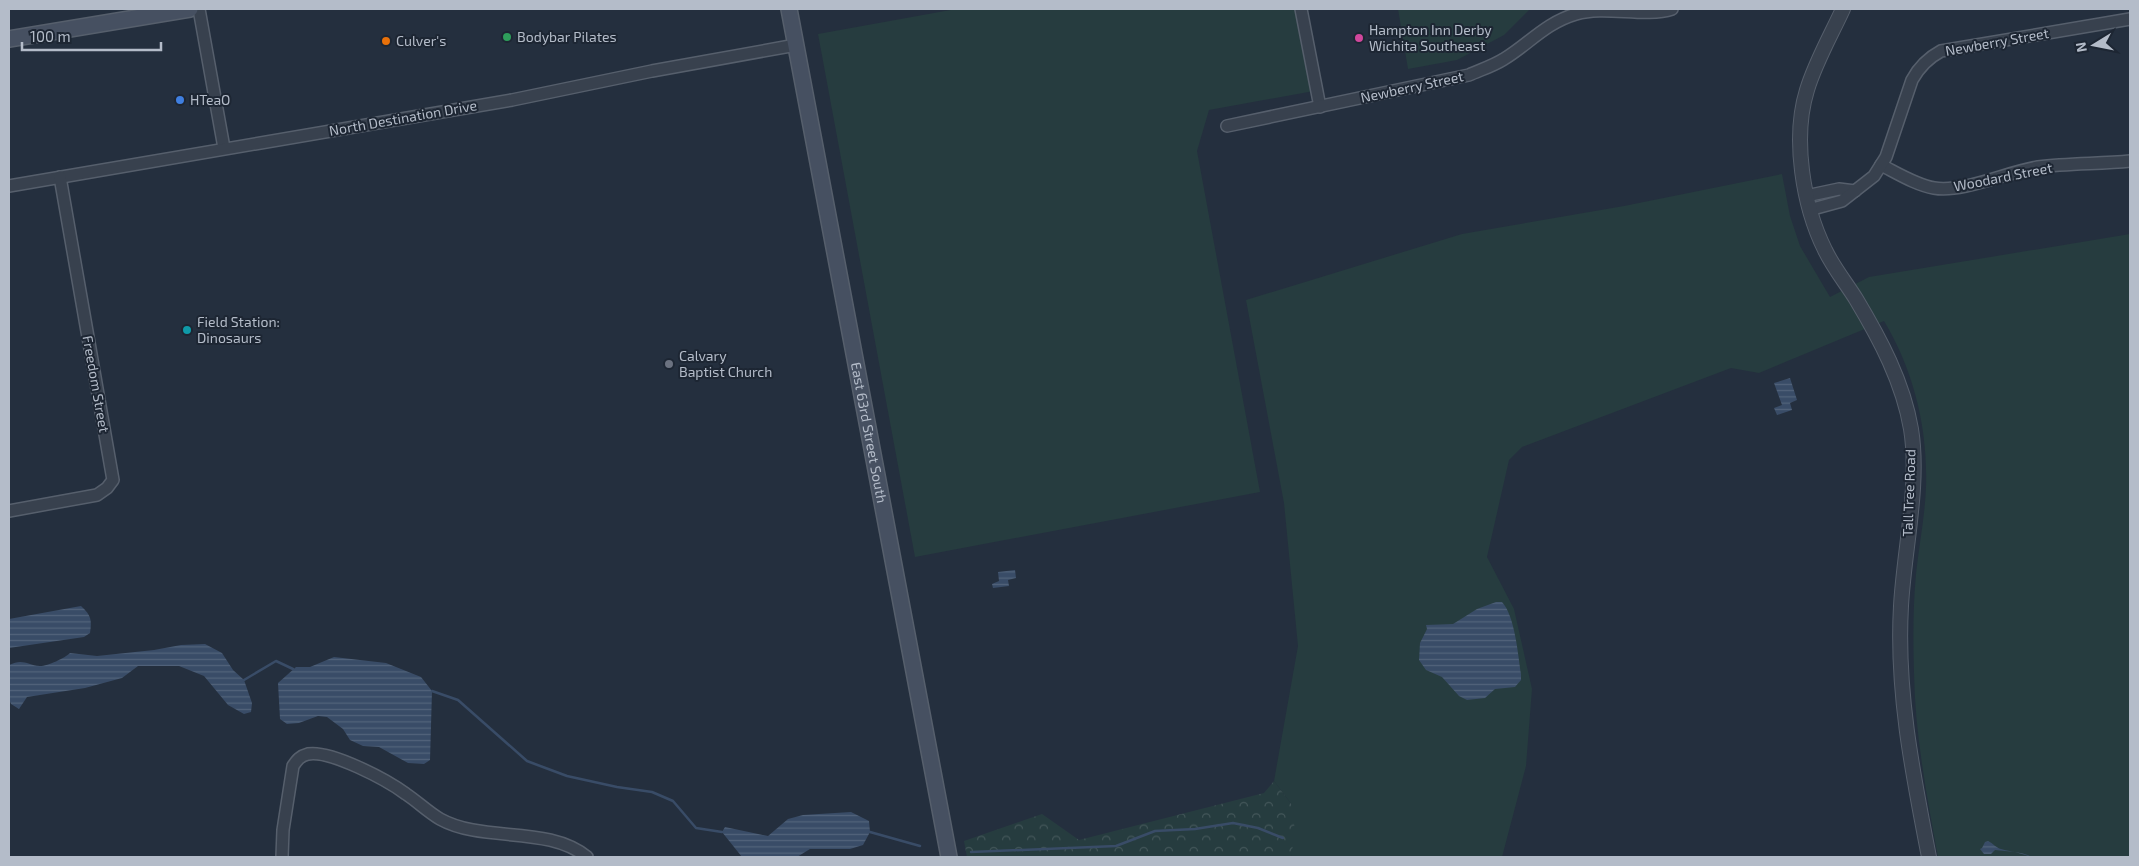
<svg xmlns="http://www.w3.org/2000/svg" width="2139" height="866" viewBox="0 0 2139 866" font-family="'Exo 2',sans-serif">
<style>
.grass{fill:#263c3f}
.forest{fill:url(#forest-crowns)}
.water{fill:url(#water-rules)}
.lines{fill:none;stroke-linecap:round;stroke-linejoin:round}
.stream{stroke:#394c67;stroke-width:2.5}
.minor-casing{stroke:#565f6c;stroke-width:14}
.tertiary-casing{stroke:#565f6c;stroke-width:16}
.secondary-casing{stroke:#565f6c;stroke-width:18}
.minor{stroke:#38414e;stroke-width:11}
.tertiary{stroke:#38414e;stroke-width:14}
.secondary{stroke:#465061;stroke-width:15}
.leisure-dot{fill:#2e9e5b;stroke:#1d2633;stroke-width:2}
.hotel-dot{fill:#d1479c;stroke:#1d2633;stroke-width:2}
.food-dot{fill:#e8710a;stroke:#1d2633;stroke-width:2}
.shop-dot{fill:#3f7fe0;stroke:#1d2633;stroke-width:2}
.culture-dot{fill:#0f9aa8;stroke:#1d2633;stroke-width:2}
.worship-dot{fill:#6b7280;stroke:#1d2633;stroke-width:2}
.labels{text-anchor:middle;stroke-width:4;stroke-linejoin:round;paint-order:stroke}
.poi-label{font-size:14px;fill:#b4bcc9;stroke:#1d2633;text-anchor:start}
.street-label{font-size:14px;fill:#b4bcc9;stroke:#1d2633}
</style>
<defs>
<pattern id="forest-crowns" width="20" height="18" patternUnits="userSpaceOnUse" patternTransform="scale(1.25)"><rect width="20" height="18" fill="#263c3f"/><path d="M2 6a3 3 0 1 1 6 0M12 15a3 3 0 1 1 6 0" fill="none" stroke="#435659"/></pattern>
<pattern id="water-rules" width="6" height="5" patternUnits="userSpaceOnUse" patternTransform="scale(1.25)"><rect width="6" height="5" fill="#394c67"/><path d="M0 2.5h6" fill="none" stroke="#53647b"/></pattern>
</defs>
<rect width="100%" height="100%" fill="#242f3e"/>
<g class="grass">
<polygon points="956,9 1299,9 1314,91 1209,110 1197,151 1260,492 915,557 818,34"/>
<polygon points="1398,9 1530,9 1504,35 1457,60 1408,69"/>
<path d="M1782,174L1790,216L1800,246L1830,297L1869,277L2130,234V857H1938C1927,797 1915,735 1914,673C1913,640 1913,606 1916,574C1919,545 1925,516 1926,487C1928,429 1914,371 1884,321L1759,373L1731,368L1522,447L1509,460L1487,557L1514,609L1532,689L1526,766L1502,857H1291L1292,805L1274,781L1298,646L1284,503L1246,300L1462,234L1624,206Z"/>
</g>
<polygon class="forest" points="1274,781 1292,805 1295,832 1291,857 967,857 964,841 1042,814 1079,840 1264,793"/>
<g class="water">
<polygon points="1790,378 1797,400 1790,403 1792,410 1777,415 1774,408 1782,405 1774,383"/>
<polygon points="1015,570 1016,578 1008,580 1009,586 993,588 992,584 999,581 998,572"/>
<path d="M1496,602H1502C1515,616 1518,655 1521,674V680L1515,687L1495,689L1485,698L1467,700L1459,696L1442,677L1426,670L1419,660L1420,643L1427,629L1426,625L1453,624L1477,609Z"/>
<path d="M81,606C91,615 92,620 90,633L84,637L9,648V619Z"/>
<path d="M205,644L222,653L233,670L244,680L252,703L251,712L244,714L228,705L204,676L179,666H138L122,678L85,688L27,697L19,709L11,704L9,699V665C23,658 27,665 40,666C48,666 65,658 70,653L97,656L154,650L181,645Z"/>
<polygon points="334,657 386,663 421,677 432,691 430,760 424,764 408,763 379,747 363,746 350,740 343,729 327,717 318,716 299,723 287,724 280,719 278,683 296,667 310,667"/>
<polygon points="851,812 869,821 870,832 863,845 850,849 810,849 797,857 742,857 722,832 725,827 768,836 788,819 803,815"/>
<path d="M1988,841C1993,843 1996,848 2001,849C2014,853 2019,851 2032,857L2015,852L1995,850L1991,854H1984L1980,849L1982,848L1985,842Z"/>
</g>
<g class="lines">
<g class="stream">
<polyline points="244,680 276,661 293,669"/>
<polyline points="432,691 458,700 527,761 567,776 617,787 652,792 673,801 696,828 722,832"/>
<polyline points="870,832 920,846"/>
<polyline points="971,852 1116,846 1155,831 1195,829 1233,823 1258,828 1283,838"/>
</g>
<g class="minor-casing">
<g id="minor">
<polyline points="199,9 224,148"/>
<polyline points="1301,9 1320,107"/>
<path d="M1227,126L1469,75C1480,70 1493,66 1504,59C1529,44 1545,23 1576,14C1605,5 1645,18 1672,9"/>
<path d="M1881,165C1897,173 1916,185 1934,188C1963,193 2007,172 2038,167C2069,163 2100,164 2130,161"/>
<polyline points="9,186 512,100 652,71 796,45"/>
<polyline points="1806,196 1839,189 1855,191"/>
<path d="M1809,210L1842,201L1874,176L1886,157L1912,80C1919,67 1928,58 1941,51L2130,19"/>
<polyline points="9,511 97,495 107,488 113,480 60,177"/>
<path d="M282,857L283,830L293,766C297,760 300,756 308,754C331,750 387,780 406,794C418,802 428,812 440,819C483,843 548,825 587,857"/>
</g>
</g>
<g class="tertiary-casing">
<path id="tertiary" d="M1843,9C1831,35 1815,63 1807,90C1792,138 1803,206 1825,250C1833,267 1846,283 1856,299C1880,339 1903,382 1911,429C1920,484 1904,550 1901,606C1896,691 1913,775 1929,857"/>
</g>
<g class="secondary-casing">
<g id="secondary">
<path id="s1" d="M789,9L949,857"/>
<polyline points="9,39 190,9"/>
</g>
</g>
<use href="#minor" class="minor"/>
<use href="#tertiary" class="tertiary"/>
<use href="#secondary" class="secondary"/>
</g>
<circle class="leisure-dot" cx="507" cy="37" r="5"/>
<circle class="hotel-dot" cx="1359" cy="38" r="5"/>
<circle class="food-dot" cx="386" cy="41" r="5"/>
<circle class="shop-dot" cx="180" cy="100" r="5"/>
<circle class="culture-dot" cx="187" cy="330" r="5"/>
<circle class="worship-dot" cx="669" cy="364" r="5"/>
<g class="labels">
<g class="poi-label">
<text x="1369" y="35">Hampton Inn Derby<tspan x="1369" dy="16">Wichita Southeast</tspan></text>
<text x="517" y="42">Bodybar Pilates</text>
<text x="396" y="46">Culver's</text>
<text x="190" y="105">HTeaO</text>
<text x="197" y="327">Field Station:<tspan x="197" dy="16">Dinosaurs</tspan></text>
<text x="679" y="361">Calvary<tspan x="679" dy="16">Baptist Church</tspan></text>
</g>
<g class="street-label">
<text transform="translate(1997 42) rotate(-10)" y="5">Newberry Street</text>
<text transform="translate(1412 87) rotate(-12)" y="5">Newberry Street</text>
<text transform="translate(403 118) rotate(-10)" y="5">North Destination Drive</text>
<text transform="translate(2003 177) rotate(-11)" y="5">Woodard Street</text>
<text transform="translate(96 384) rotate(80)" y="5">Freedom Street</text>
<text dy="5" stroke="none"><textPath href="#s1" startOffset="431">East 63rd Street South</textPath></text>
<text transform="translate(1909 493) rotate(-88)" y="5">Tall Tree Road</text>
</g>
</g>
<rect width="2139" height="866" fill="none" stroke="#b4bcc9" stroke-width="20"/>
<g transform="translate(2094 45) rotate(260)" stroke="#1d2633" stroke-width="4" paint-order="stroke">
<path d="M0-4L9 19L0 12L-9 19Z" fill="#b4bcc9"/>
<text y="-8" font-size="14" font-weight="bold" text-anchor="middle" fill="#b4bcc9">N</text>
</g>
<path d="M22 42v8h139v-8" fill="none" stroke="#b4bcc9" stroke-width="2.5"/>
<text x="30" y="42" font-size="15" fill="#b4bcc9" stroke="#1d2633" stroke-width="4" paint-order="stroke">100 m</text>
</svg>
